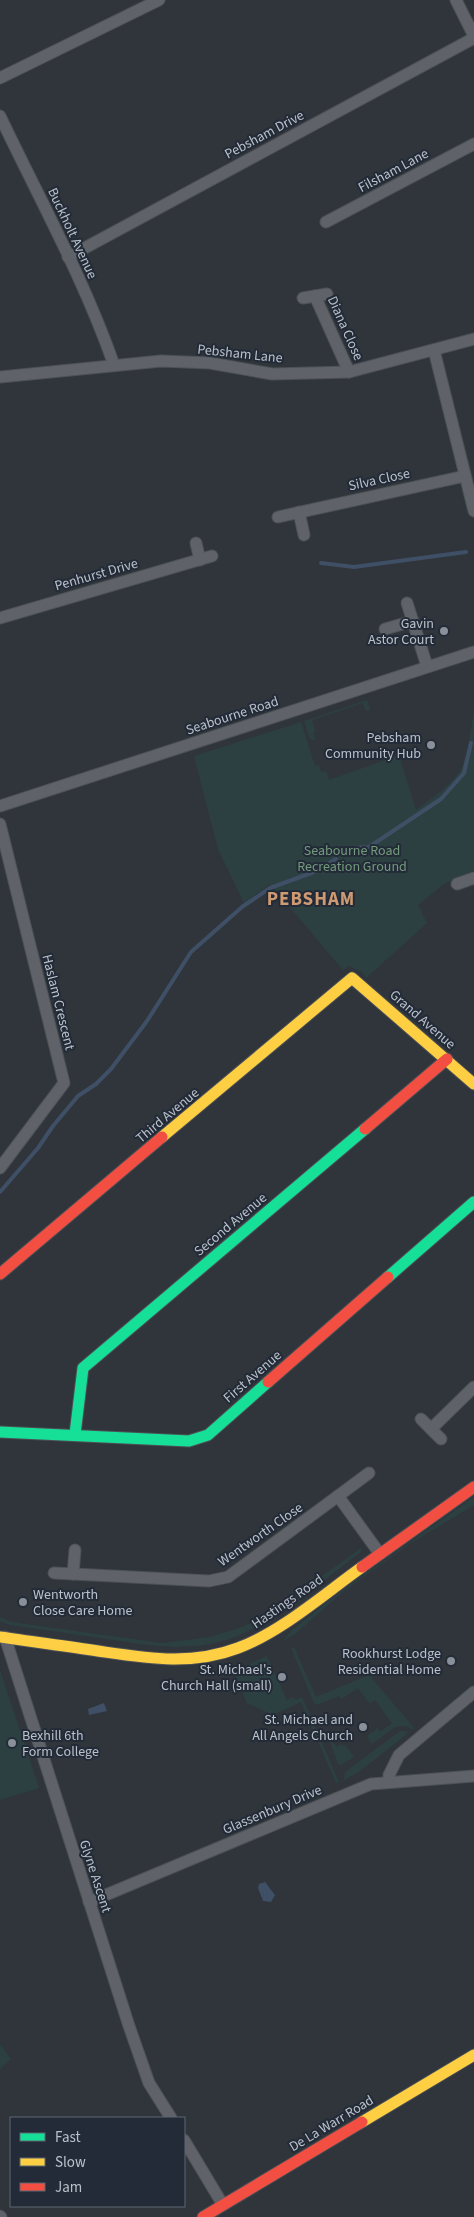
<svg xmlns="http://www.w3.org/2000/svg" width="474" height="2217" viewBox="0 0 474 2217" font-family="'Source Sans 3',sans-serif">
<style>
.green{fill:#2c4042}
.water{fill:#3f4f65}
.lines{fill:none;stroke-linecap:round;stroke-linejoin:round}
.stream{stroke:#3f4f65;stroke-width:4}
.street-casing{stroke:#4d5156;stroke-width:13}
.fast-casing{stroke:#4d5156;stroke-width:13}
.slow-casing{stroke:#4d5156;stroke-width:13}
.jam-casing{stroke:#4d5156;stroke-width:13}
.street{stroke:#5f6369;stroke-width:11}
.fast{stroke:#16e098;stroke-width:11}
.slow{stroke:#ffcf43;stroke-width:11}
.jam{stroke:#f24e42;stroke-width:11}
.poi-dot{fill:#899099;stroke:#222b37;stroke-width:2}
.labels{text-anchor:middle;stroke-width:4;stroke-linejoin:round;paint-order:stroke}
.street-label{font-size:14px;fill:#bac1cb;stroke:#222b37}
.poi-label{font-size:14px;fill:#bac1cb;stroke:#222b37;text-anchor:end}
.park-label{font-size:14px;fill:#749a7c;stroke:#222b37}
.district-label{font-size:19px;font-weight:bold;letter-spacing:1px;fill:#ce9a72;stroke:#222b37}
</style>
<rect width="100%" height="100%" fill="#2f353b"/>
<g class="green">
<polygon points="367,700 370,710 366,711 363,703 312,720 315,732 313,733 315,740 310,739 304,721"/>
<path d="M474,710V870L444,884L418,905L427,923L366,978L362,972L349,966L343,970L270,884L244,903L218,849L194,756L301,722L315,766L319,765L321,772L326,771L329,780L399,755L416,810C431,799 449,787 460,771C467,759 472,725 474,710Z"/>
<polygon points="474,1497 474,1505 411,1543 344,1591 295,1634 283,1641 292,1630 343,1590"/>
<path d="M361,1548V1552C324,1579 278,1620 235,1637C191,1654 146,1645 100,1638C70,1634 40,1629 10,1625L0,1621V1617L11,1622L162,1643L210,1637L242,1627L270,1614Z"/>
<polygon points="294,1647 316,1697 369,1675 414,1728 412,1730 408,1726 395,1727 372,1744 367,1736 378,1728 380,1732 392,1723 375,1700 370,1704 358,1688 342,1699 339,1696 317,1705 314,1703 291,1648"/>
<polygon points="267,1656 287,1700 294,1697 296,1700 302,1697 339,1782 336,1783 301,1702 273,1715 247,1703 236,1676 252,1663"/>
<polygon points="0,1670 39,1788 0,1800"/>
<polygon points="400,1731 406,1731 408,1733 360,1771 344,1780 345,1773 349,1769"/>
<polygon points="329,1739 337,1747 342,1744 343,1746 345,1745 354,1757 341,1765 338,1764"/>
<polygon points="0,2044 11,2059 0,2069"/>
</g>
<g class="water">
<polygon points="104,1703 107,1711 89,1715 88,1709"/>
<polygon points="265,1882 275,1895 271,1902 263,1901 258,1888 259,1884"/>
</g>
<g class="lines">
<g class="stream">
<polyline points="321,563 354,567 466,552"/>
<polyline points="353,848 369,847 441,799 464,773 471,743"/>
<polyline points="0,1192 38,1148 53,1126 78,1096 96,1084 111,1069 147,1021 191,952 242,907 270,888 314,872 336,859"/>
</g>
<g class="street-casing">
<g id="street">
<polyline points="456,0 474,36"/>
<polyline points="0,78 159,0"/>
<path d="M0,116C39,198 84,279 114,365"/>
<polyline points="326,222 474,144"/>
<polyline points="68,257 474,38"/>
<polyline points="315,296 349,372"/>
<polyline points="303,298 327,294"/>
<polyline points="434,350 474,511"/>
<polyline points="0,377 161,361 210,363 272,374 349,372 474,339"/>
<polyline points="299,512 304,535"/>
<polyline points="278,517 465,476"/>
<polyline points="196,543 200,560"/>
<polyline points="407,603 427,666"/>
<polyline points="0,618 212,556"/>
<polyline points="385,629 413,621"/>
<polyline points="0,806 474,652"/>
<polyline points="0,824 64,1083 0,1168"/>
<polyline points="457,884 474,878"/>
<polyline points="421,1419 441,1439"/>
<polyline points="431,1429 474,1387"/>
<polyline points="338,1496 369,1473"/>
<polyline points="54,1573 209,1581 228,1577 338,1496 380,1554"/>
<polyline points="73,1574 75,1550"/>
<polyline points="5,1637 129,2026 149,2083 171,2118"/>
<polyline points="389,1782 389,1775 399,1755 474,1692"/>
<polyline points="89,1902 371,1784 474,1776"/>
<polyline points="184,2140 223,2205"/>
<polyline points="0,2216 1,2217"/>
</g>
</g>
<g class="fast-casing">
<g id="fast">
<polyline points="388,1277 474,1202"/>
<polyline points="0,1432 189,1441 208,1435 268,1382"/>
<polyline points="75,1434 83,1368 365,1129"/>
</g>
</g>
<g class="slow-casing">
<g id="slow">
<polyline points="162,1137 352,978 474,1084"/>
<path d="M0,1637C33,1642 66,1646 98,1651C146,1658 191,1666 238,1648C281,1632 324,1594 362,1567"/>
<polyline points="362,2122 474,2055"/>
</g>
</g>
<g class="jam-casing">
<g id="jam">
<polyline points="365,1129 447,1059"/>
<polyline points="0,1274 162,1137"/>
<polyline points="268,1382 388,1277"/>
<polyline points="362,1567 474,1487"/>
<polyline points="203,2217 362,2122"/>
</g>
</g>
<use href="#street" class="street"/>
<use href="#fast" class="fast"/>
<use href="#slow" class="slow"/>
<use href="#jam" class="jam"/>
</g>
<g class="poi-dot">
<circle cx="444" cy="631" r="5"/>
<circle cx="431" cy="745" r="5"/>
<circle cx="23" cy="1602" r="5"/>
<circle cx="451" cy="1661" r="5"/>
<circle cx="282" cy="1677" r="5"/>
<circle cx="363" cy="1727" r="5"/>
<circle cx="12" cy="1743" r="5"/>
</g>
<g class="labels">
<g class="street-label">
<text transform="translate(264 134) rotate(-28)" y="5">Pebsham Drive</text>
<text transform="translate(393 170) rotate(-28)" y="5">Filsham Lane</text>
<text transform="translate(73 233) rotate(65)" y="5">Buckholt Avenue</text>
<text transform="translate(346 328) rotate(66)" y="5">Diana Close</text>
<text transform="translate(240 353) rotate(6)" y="5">Pebsham Lane</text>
<text transform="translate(379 479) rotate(-12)" y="5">Silva Close</text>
<text transform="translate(96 574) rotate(-16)" y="5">Penhurst Drive</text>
<text transform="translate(232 715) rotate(-18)" y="5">Seabourne Road</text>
<text transform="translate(59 1002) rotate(76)" y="5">Haslam Crescent</text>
<text transform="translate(423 1019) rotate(41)" y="5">Grand Avenue</text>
<text transform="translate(167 1115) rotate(-40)" y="5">Third Avenue</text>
<text transform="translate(230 1224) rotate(-40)" y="5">Second Avenue</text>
<text transform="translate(252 1376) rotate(-41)" y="5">First Avenue</text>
<text transform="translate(260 1534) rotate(-35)" y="5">Wentworth Close</text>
<text transform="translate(287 1601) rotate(-35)" y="5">Hastings Road</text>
<text transform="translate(272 1809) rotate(-23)" y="5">Glassenbury Drive</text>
<text transform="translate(96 1876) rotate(72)" y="5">Glyne Ascent</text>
<text transform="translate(331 2123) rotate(-31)" y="5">De La Warr Road</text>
</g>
<g class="poi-label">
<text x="434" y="628">Gavin<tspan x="434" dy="16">Astor Court</tspan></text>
<text x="421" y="742">Pebsham<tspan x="421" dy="16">Community Hub</tspan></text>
<text x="33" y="1599" text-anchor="start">Wentworth<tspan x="33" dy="16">Close Care Home</tspan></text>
<text x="441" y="1658">Rookhurst Lodge<tspan x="441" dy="16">Residential Home</tspan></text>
<text x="272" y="1674">St. Michael's<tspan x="272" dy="16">Church Hall (small)</tspan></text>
<text x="353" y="1724">St. Michael and<tspan x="353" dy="16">All Angels Church</tspan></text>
<text x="22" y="1740" text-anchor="start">Bexhill 6th<tspan x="22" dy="16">Form College</tspan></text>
</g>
<g class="park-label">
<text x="352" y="855">Seabourne Road<tspan x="352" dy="16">Recreation Ground</tspan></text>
</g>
<g class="district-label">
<text x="311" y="905">PEBSHAM</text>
</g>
</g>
<rect x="10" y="2117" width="175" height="90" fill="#222b37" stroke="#5f6772"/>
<rect x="20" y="2133" width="25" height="8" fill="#16e098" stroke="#5f6772"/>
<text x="55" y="2142" font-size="15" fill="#bac1cb">Fast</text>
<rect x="20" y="2158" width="25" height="8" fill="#ffcf43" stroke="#5f6772"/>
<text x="55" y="2167" font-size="15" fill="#bac1cb">Slow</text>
<rect x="20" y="2183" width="25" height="8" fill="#f24e42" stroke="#5f6772"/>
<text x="55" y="2192" font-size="15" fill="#bac1cb">Jam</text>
</svg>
